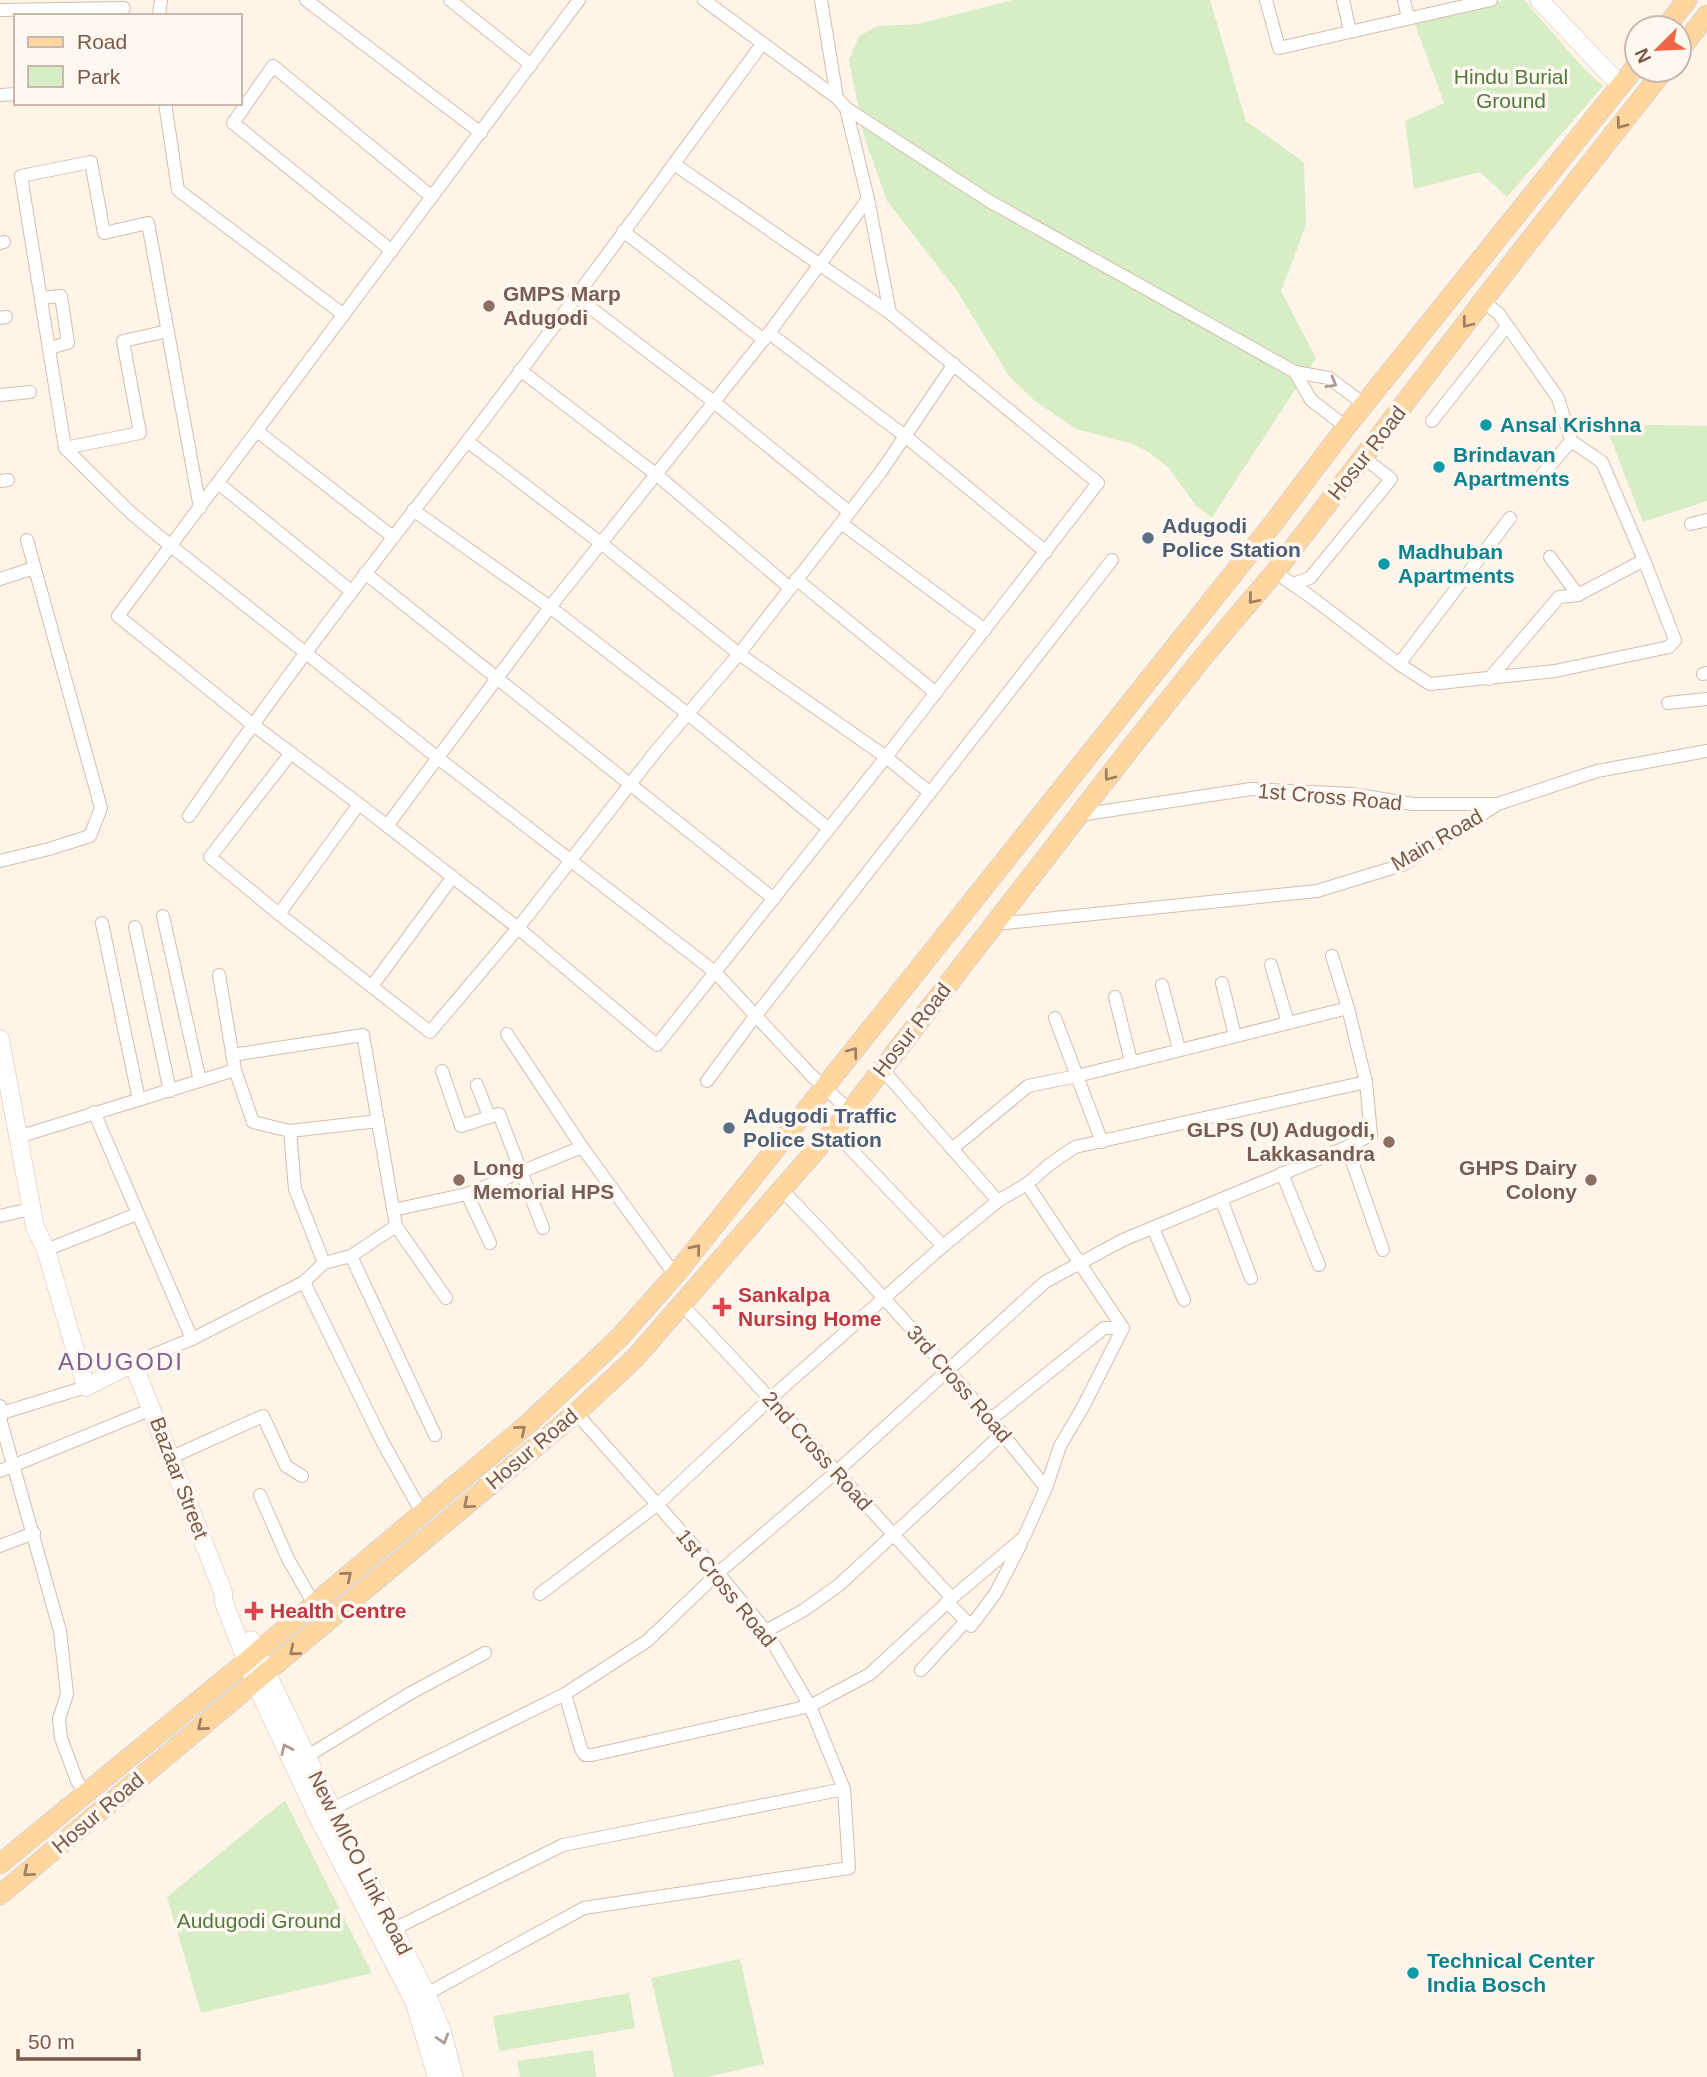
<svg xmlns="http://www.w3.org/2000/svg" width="1707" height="2077" viewBox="0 0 1707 2077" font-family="Helvetica,sans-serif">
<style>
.green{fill:#d6edc5}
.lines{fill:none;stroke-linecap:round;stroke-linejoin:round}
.street-casing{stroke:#d3beaf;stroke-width:14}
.secondary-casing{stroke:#d7beac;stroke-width:19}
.primary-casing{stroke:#dad1cc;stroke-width:21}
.street{stroke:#fff;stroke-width:12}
.secondary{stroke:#fff;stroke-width:18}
.primary{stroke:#ffd79e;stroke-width:19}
.oneway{stroke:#a27f63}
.oneway2{stroke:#af9b92}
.education-dot{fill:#8d6e63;stroke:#fff8f0;stroke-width:2.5}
.culture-dot{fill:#0f9aa8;stroke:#fff8f0;stroke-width:2.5}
.service-dot{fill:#5c6f8a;stroke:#fff8f0;stroke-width:2.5}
.health-dot{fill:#e0444e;stroke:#fff8f0;stroke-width:2.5}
.labels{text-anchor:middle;stroke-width:7;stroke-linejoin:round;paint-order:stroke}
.park-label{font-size:21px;fill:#527a3e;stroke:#fff8f0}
.education-label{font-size:21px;font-weight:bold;fill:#785e54;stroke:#fff8f0;text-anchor:start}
.culture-label{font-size:21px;font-weight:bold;fill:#0d838f;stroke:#fff8f0;text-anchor:start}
.street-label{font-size:21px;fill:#7a594a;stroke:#fff8f0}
.service-label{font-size:21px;font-weight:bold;fill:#4e5e75;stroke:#fff8f0;text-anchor:start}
.health-label{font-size:21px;font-weight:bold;fill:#be3a42;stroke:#fff8f0;text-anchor:start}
.quarter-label{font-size:24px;letter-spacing:2px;fill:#826296;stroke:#fff8f0}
</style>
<rect width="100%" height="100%" fill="#fef4e8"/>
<g class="green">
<polygon points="1013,0 1210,0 1246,121 1304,162 1306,225 1281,291 1316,358 1212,517 1196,506 1169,468 1148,452 1130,443 1076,429 1034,400 1009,376 957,291 887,201 864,136 849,60 859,36 878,26 918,24"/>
<polygon points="1505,0 1524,0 1585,70 1603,86 1507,197 1480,172 1414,189 1405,121 1444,103 1413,19"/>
<polygon points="1605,424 1707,426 1707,501 1643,522"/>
<polygon points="285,1800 372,1973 201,2013 167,1897"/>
<polygon points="740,1959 764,2064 707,2077 674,2077 651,1978"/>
<polygon points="629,1993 635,2028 499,2051 493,2016"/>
<polygon points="593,2050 596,2077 520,2077 517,2061"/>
</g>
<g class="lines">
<g class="street-casing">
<g id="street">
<polyline points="306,0 481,133"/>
<polyline points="450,0 531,65"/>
<polyline points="579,0 118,616 252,724 359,804 518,928 657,1045 886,757 1098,483 890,313 674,164"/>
<polyline points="704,0 837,98 846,108 989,201 1295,372 1329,378 1364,404"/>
<polyline points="821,0 837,98"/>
<polyline points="1266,0 1279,48 1491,0"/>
<polyline points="1343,0 1350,31"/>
<polyline points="1404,0 1408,18"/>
<polyline points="0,10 124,8"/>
<polyline points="159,16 161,0"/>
<polyline points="0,95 16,94"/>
<polyline points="165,103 178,190 344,315"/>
<polyline points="868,199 890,313"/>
<polyline points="623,231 764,340"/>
<polyline points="0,243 4,242"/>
<polyline points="392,251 233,123 273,66 432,197"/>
<polyline points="575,296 714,402 849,512"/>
<polyline points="41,298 61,296 68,343 49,348"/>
<polyline points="1484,302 1499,314 1558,398 1571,441 1536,482"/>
<polyline points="0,318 6,317"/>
<polyline points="769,333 905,436 1046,552"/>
<polyline points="520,370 657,475 790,588"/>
<polyline points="1295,372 1311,400 1346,427"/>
<polyline points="0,395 30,392"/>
<polyline points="1432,421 1507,326"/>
<polyline points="257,431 393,537"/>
<polyline points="467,441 602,544 739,654 886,757 930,793"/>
<polyline points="1571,441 1602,462 1644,560"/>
<polyline points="65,448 140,433 123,341 168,331"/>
<polyline points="0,481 8,480"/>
<polyline points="218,483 351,591"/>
<polyline points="200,508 148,223 104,233 91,162 21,176 65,448 131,513 171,546 438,758 715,972 811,1075 850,1111"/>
<polyline points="413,510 550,607 688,714 829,829"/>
<polyline points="841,523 985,630"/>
<polyline points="1691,524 1707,520"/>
<polyline points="1550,557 1578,595"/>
<polyline points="1275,572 1311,597 1399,664 1430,684 1555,671 1669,647 1675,640 1644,560 1578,595 1559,597 1489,679"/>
<polyline points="365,573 774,899"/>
<polyline points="0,579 34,568"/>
<polyline points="796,579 936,693"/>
<polyline points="1293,584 1310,578 1391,479 1363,457"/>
<polyline points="1399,664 1510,518"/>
<polyline points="1703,674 1707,673"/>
<polyline points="1668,703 1707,699"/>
<polyline points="359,804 279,914 430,1032 518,928 656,751 739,654 880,473 954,364"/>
<polyline points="1079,815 1251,789 1352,794 1413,804 1496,804"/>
<path d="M189,816C277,687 371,566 466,443C567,311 664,177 762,44"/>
<polyline points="387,826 550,607 769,333 868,199 846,108"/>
<polyline points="0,861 49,849 90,836 101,808 27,540"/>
<polyline points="279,914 210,857 291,753"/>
<polyline points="163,916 200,1081"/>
<polyline points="102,923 139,1100"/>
<polyline points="996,924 1317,891 1402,865 1498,804 1597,771 1707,751"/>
<polyline points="135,927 170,1091"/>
<polyline points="1271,965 1288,1023"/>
<polyline points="1222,983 1235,1036"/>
<polyline points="1162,985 1179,1049"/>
<polyline points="372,986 452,878"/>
<polyline points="1115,997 1131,1061"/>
<polyline points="1055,1018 1102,1142"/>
<polyline points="507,1034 582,1147 675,1275"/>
<polyline points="232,1055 363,1035 396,1226 446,1298"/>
<polyline points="882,1069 998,1201"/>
<polyline points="235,1070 253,1122 290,1131 378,1121"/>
<polyline points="442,1071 461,1126 499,1114 543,1228"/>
<polyline points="707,1081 750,1023 1112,560"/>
<polyline points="477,1085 489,1116"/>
<polyline points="94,1112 192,1339"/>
<polyline points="290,1131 295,1189 324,1263"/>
<polyline points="832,1132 845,1143 943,1246"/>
<polyline points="18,1137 235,1070 219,975"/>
<polyline points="1347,1147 1383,1250"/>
<polyline points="952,1149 1028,1086 1077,1076 1348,1008"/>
<polyline points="1282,1173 1319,1265"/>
<polyline points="1027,1184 1123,1328"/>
<path d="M783,1191C875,1286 964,1384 1046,1488"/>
<polyline points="467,1194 490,1243"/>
<polyline points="1221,1199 1251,1278"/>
<polyline points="393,1210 467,1194 582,1147"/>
<polyline points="0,1216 31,1209"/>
<polyline points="1153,1228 1184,1300"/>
<polyline points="46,1250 137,1214"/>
<polyline points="351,1256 435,1435"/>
<polyline points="304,1282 382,1441 422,1513"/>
<path d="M682,1305C774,1400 861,1501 952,1598"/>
<polyline points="133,1363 192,1339 304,1282 324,1263 351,1256 396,1226"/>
<polyline points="0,1406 1,1422 60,1631 67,1694 59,1719 61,1738 77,1781 86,1794"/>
<polyline points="2,1413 86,1387"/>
<polyline points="991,1419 1104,1328 1123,1328"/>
<polyline points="172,1457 263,1416 286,1466 302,1476"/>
<polyline points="0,1471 152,1409"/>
<polyline points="260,1495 288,1559 314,1604"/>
<polyline points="0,1546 34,1533"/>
<polyline points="540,1594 658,1504 771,1398 943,1246 998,1201 1027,1184 1050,1164 1075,1147 1366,1082"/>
<polyline points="947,1602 971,1626 995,1594 1021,1544"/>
<polyline points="766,1631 804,1610 839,1585 1003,1433"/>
<polyline points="921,1670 966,1621"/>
<polyline points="565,1694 581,1749 585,1755 592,1755 810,1706 870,1674 952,1598 1024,1537 1046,1488 1060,1446 1083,1407 1123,1328"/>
<polyline points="306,1757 409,1694 485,1653"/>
<polyline points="332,1809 565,1694 647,1641 718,1573 835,1473 1045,1282 1123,1240 1347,1147 1371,1135 1366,1082 1348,1008 1332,956"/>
<polyline points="388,1932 563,1845 844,1789"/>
<polyline points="419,1998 584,1908 849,1868 844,1789 810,1706 766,1631 718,1573 576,1413"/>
</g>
</g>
<g class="secondary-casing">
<g id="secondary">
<polyline points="1539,0 1621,86"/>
<polyline points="0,1039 35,1227 46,1250 86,1387 133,1363 223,1592 224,1603 255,1682 318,1817 414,2001 437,2077"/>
<polyline points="251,1640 332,1809 427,1995 442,2032 454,2077"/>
</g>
</g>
<g class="primary-casing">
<g id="primary">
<polyline points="1665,28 1687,0"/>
<polyline points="1679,51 1707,15"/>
<polyline points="0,1864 248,1660 528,1424 619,1338 675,1275 1272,525 1346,427 1637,65"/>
<polyline points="0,1895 576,1413 635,1358 850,1111 1133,745 1208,651 1275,572 1519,254 1664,70"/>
</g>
</g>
<use href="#street" class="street"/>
<use href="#secondary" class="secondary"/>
<use href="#primary" class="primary"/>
</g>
<defs><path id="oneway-chevron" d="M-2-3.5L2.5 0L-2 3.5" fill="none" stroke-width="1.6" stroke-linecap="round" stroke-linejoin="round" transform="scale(1.75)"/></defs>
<g class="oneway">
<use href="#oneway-chevron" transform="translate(1621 124) rotate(127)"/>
<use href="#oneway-chevron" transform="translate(1467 323) rotate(128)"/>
<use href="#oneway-chevron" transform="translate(1253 599) rotate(130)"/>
<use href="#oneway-chevron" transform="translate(1109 776) rotate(127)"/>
<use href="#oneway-chevron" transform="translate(853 1052) rotate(-52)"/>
<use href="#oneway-chevron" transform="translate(696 1249) rotate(-51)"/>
<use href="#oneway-chevron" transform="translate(521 1430) rotate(-40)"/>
<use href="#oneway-chevron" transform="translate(468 1504) rotate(140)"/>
<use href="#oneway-chevron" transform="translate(347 1576) rotate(-40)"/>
<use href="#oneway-chevron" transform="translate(294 1651) rotate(141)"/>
<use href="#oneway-chevron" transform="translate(202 1726) rotate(140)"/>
<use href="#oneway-chevron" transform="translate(28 1872) rotate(140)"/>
</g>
<g class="oneway2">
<use href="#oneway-chevron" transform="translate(1332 383) rotate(29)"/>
<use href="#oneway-chevron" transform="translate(286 1749) rotate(-115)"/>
<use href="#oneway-chevron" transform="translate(443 2039) rotate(73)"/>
</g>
<g class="education-dot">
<circle cx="489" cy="306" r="7"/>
<circle cx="1389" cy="1142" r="7"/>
<circle cx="459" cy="1180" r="7"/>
<circle cx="1591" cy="1180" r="7"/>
</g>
<g class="culture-dot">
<circle cx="1486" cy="425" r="7"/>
<circle cx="1439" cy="467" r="7"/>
<circle cx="1384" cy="564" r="7"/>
<circle cx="1413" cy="1973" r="7"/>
</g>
<g class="service-dot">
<circle cx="1148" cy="538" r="7"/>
<circle cx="729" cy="1128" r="7"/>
</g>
<g class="health-dot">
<path d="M718.5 1296.5h7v7h7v7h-7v7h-7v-7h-7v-7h7z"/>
<path d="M250.5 1600.5h7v7h7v7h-7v7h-7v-7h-7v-7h7z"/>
</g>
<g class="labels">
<g class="park-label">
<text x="1511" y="84">Hindu Burial<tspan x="1511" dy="24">Ground</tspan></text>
<text x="259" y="1928">Audugodi Ground</text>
</g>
<g class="education-label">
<text x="503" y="301">GMPS Marp<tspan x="503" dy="24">Adugodi</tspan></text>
<text x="1375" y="1137" text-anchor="end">GLPS (U) Adugodi,<tspan x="1375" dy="24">Lakkasandra</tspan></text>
<text x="473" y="1175">Long<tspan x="473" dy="24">Memorial HPS</tspan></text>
<text x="1577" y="1175" text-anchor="end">GHPS Dairy<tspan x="1577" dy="24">Colony</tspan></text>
</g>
<g class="culture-label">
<text x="1500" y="432">Ansal Krishna</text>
<text x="1453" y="462">Brindavan<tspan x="1453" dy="24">Apartments</tspan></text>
<text x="1398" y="559">Madhuban<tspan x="1398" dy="24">Apartments</tspan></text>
<text x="1427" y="1968">Technical Center<tspan x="1427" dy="24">India Bosch</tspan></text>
</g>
<g class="street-label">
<text transform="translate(1367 453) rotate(-52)" y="7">Hosur Road</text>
<text transform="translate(1330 797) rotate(5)" y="7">1st Cross Road</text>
<text transform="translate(1437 840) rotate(-30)" y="7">Main Road</text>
<text transform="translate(912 1030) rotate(-52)" y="7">Hosur Road</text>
<text transform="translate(959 1384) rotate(49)" y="7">3rd Cross Road</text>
<text transform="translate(532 1449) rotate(-40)" y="7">Hosur Road</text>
<text transform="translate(817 1451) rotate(48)" y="7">2nd Cross Road</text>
<text transform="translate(179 1478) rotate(69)" y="7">Bazaar Street</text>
<text transform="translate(726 1588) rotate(51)" y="7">1st Cross Road</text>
<text transform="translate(98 1813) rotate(-40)" y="7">Hosur Road</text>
<text transform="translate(360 1863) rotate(63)" y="7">New MICO Link Road</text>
</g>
<g class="service-label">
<text x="1162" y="533">Adugodi<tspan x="1162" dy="24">Police Station</tspan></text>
<text x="743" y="1123">Adugodi Traffic<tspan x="743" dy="24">Police Station</tspan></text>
</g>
<g class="health-label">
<text x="738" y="1302">Sankalpa<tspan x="738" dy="24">Nursing Home</tspan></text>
<text x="270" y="1618">Health Centre</text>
</g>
<g class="quarter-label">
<text x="121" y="1370">ADUGODI</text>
</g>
</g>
<rect x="14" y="14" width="228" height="91" fill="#fff8f0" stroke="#cab8ae" stroke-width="2"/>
<rect x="28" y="37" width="35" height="10" fill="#ffd79e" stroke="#cab8ae" stroke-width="2"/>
<text x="77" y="49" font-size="21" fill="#7a594a">Road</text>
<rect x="28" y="66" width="35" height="21" fill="#d6edc5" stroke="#cab8ae" stroke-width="2"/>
<text x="77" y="84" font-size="21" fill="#7a594a">Park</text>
<g transform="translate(1658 49) rotate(246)"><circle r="33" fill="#fff8f0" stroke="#cab8ae" stroke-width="2"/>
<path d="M0-5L12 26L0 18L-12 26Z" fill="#ed6747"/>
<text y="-10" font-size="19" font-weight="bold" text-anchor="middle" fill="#7a594a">N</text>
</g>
<path d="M18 2049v10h121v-10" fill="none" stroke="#7a594a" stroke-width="3.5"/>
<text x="28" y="2049" font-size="21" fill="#7a594a" stroke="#fff8f0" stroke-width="5" paint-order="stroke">50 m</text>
</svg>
